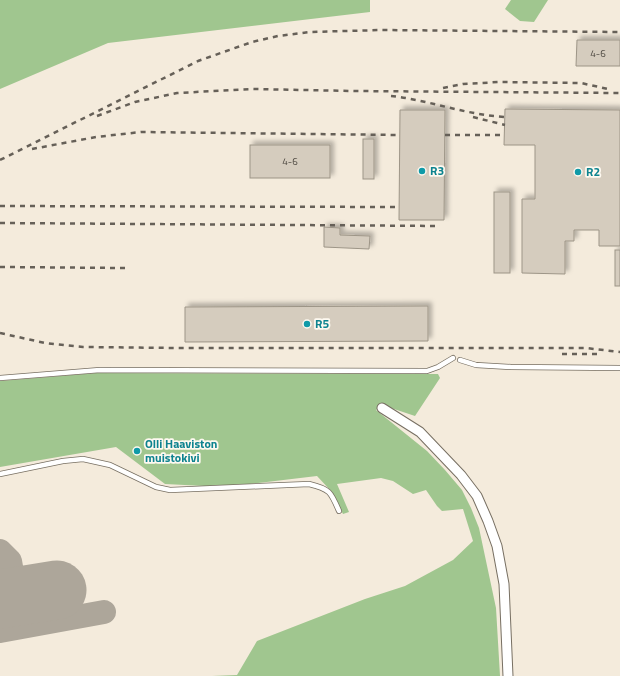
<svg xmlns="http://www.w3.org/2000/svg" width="620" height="676" viewBox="0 0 620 676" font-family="'Titillium Web',sans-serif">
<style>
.forest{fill:#a0c68f}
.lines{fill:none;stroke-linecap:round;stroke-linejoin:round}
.taxiway{stroke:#ada69a;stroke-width:24}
.runway{stroke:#ada69a;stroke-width:59}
.building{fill:#d5ccbe;stroke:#9d9587;filter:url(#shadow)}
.lane-casing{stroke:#776f62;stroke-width:6}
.street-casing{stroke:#776f62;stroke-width:11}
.lane{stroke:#fff;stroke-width:4.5}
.street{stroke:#fff;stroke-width:9}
.rail{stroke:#666058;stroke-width:2.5;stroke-dasharray:5 5;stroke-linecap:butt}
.culture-dot{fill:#0f9aa8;stroke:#fef9f0;stroke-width:1.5}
.labels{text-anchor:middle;stroke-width:3.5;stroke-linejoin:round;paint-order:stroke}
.number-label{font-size:10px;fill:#4f4a42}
.culture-label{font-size:12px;font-weight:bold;fill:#0d838f;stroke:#fef9f0;text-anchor:start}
</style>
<defs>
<filter id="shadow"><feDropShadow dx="3.5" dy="-3.5" stdDeviation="2" flood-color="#0004"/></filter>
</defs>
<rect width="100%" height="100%" fill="#f4ebdc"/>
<g class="forest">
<polygon points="0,0 370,0 370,12 108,43 0,89"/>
<polygon points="511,0 548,0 534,22 520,21 505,9"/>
<polygon points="96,373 438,374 440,378 415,416 382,405 376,410 427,451 445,470 462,490 471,508 479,528 496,608 500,676 212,676 237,675 257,641 365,599 405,586 453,560 473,541 463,509 442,511 437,506 426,490 413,494 393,481 381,478 337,484 349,512 343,514 331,491 317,476 224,487 165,484 116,447 0,467 0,381"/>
</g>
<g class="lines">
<g class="taxiway">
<polyline points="0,551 10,561 16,596"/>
<polyline points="0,631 104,612"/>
</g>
<polyline class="runway" points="0,599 57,590"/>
</g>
<g class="building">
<polygon points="577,40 620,40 620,66 576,66"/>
<polygon points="505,109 620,110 620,246 599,246 599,230 574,230 574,241 565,241 565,274 522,273 522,199 535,199 535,145 504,145"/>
<polygon points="400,110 445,110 444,220 399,220"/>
<rect x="363" y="139" width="11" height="40"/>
<rect x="250" y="145" width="80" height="33"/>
<rect x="494" y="192" width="16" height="81"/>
<polygon points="324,227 340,228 340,235 370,236 369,249 324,247"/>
<rect x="615" y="250" width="5" height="36"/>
<polygon points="428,306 428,341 185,342 185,307"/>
</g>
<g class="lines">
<g class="lane-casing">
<g id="lane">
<polyline points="460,360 476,365 511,367 620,368"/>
<polyline points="0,378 100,370 427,371 438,367 453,358"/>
<path d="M0,474L63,461L83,459L110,465L156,487L170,490L309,484C330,489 331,492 339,511"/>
</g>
</g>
<g class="street-casing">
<polyline id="street" points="382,408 420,432 461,475 477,496 488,521 497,546 504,584 508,676"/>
</g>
<use href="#lane" class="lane"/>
<use href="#street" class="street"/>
<g class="rail">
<polyline points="443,88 463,84 499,82 581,83 608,89"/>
<path d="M391,96C429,100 466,115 505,117"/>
<polyline points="97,116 135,102 177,93 253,89 354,91 620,93"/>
<polyline points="473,117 505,125"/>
<polyline points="445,135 505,135"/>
<polyline points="32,149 96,137 141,132 399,135"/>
<polyline points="0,160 198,61 252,42 278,36 310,32 381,30 620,32"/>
<polyline points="0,206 399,207"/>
<polyline points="0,223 440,226"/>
<polyline points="0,267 125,268"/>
<polyline points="0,333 45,343 83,347 179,348 586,348 620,352"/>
<polyline points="562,354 598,354"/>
</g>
</g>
<g class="culture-dot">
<circle cx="422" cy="171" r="4"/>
<circle cx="578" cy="172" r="4"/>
<circle cx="307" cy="324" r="4"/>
<circle cx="137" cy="451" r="4"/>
</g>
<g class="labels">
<g class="number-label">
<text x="598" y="57">4-6</text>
<text x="290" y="165">4-6</text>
</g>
<g class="culture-label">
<text x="430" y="175">R3</text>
<text x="586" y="176">R2</text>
<text x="315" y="328">R5</text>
<text x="145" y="448">Olli Haaviston<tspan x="145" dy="14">muistokivi</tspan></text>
</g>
</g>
</svg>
